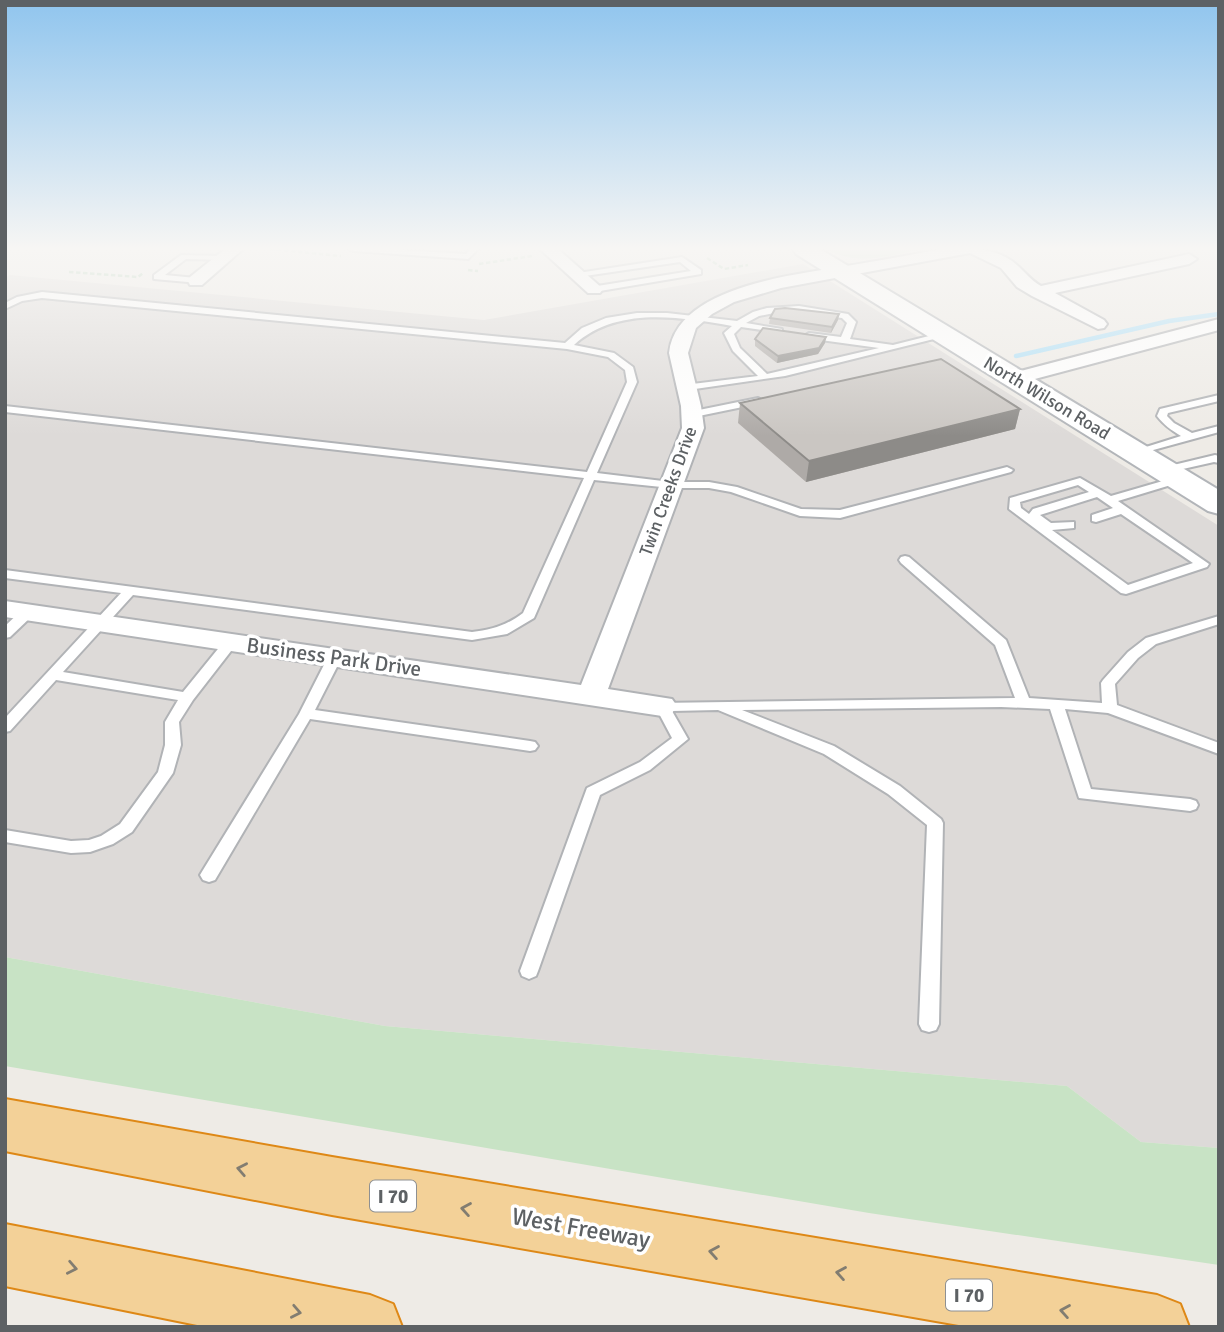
<svg xmlns="http://www.w3.org/2000/svg" width="1224" height="1332" viewBox="0 0 1224 1332" font-family="Signika,sans-serif">
<style>
.industrial{fill:#dddad8}
.green{fill:#c8e3c5}
.lines{fill:none;stroke-linecap:round;stroke-linejoin:round}
.stream{stroke:#addff7;stroke-width:4.5}
.service-casing{stroke:#b1b3b6;stroke-width:4}
.minor-casing{stroke:#b1b3b6;stroke-width:4}
.secondary-casing{stroke:#b2b5b9;stroke-width:4}
.motorway-casing{stroke:#de8816;stroke-width:4}
.path{stroke:#a0c6a6;stroke-width:2.5;stroke-dasharray:4.5 2.5;stroke-linecap:butt}
.service{fill:#fff;fill-rule:evenodd}
.minor{fill:#fff;fill-rule:evenodd}
.secondary{fill:#fff;fill-rule:evenodd}
.motorway{fill:#f3d198;fill-rule:evenodd}
.wall{fill:#aeaaa7}
.shaded-wall{fill:#8d8b88}
.building{fill:#cac6c2;stroke:#8d8b88;stroke-width:2}
.oneway{stroke:#827d71}
.labels{text-anchor:middle;stroke-width:7;stroke-linejoin:round;paint-order:stroke}
.far-street-label{font-size:18px;fill:#5d6164;stroke:#fff}
.shield{fill:#fff;stroke:#8e9092;stroke-width:2}
.shield-label{font-size:19px;font-weight:bold;fill:#5d6164}
.street-label{font-size:21px;fill:#5d6164;stroke:#fff}
.near-street-label{font-size:24px;fill:#5d6164;stroke:#fff}
</style>
<rect width="100%" height="100%" fill="#eeebe6"/>
<polygon class="industrial" points="803,264 1219,526 1219,1148 1141,1142 1067,1086 385,1026 5,957 5,278 10,275 484,320"/>
<g class="green">
<path d="M827,249H923C891,255 856,267 827,249Z"/>
<polygon points="5,957 385,1026 1067,1086 1141,1142 1219,1148 1219,1265 869,1213 5,1066"/>
</g>
<g class="lines">
<polyline class="stream" points="1016,356 1169,321 1219,314"/>
<g class="service-casing">
<g id="service">
<polygon points="349,249 389,249 466,254 470,249 478,249 468,259 353,251"/>
<polygon points="181,255 224,256 228,258 224,260 186,259 165,275 196,278 199,279 199,283 154,279 154,275"/>
<polygon points="682,257 701,270 701,274 594,292 590,289 591,287 691,271 680,262 578,277 574,275 578,273"/>
<path d="M42,292L565,343L582,328L606,318L637,313H667L737,321L753,312L767,308L799,306L848,314L856,322L850,339L893,345L945,332L950,335L785,376L688,390L683,387L684,385L758,376L733,351L724,333L732,326C679,317 617,306 574,345L614,353L633,367L637,382L597,473L671,482H709L737,487L801,509L840,510L1007,467L1013,470L1011,472L840,518L800,516L731,492L709,488H671L594,480L534,618L507,634L472,640L133,595L63,672L183,692L226,639L231,638L238,642L193,700L179,722L181,745L173,773L132,832L113,844L90,852L71,853L5,842V830L71,841L89,840L101,836L120,824L158,772L165,745V722L178,700L56,680L10,731L5,732V718L121,593L5,578V570L472,632C492,630 507,625 523,613L584,478L5,412V406L587,472L627,382L625,370L608,357L567,349L42,298L22,301L5,309V303L17,297ZM784,311L842,318L847,323L841,337L809,333L804,336L806,338L879,348L767,374L740,348L734,334L741,327L782,333V329L746,323L759,316Z"/>
<path d="M1219,395V401L1168,413L1167,416L1174,423L1192,433L1219,426V432L1135,455L1130,452L1181,436C1171,430 1164,425 1157,416L1160,409Z"/>
<polygon points="758,398 763,401 762,403 694,417 689,414 694,411"/>
<polygon points="1215,455 1219,456 1219,463 1214,462 1165,473 1159,470 1161,468"/>
<path d="M1180,476L1184,477V481L1118,501L1209,564L1207,567L1126,594L1121,593L1009,509L1010,498L1080,478L1111,496ZM1078,485L1089,492L1033,509L1029,514L1021,508L1020,502ZM1097,497L1113,508L1092,515V521L1096,522L1121,514L1193,563L1128,585L1052,530L1074,528V522L1051,523L1040,515Z"/>
<polygon points="905,556 909,557 1006,640 1029,698 1102,703 1101,683 1103,680 1128,652 1146,638 1219,616 1219,624 1156,644 1138,658 1115,684 1117,705 1219,743 1219,754 1108,713 1065,709 1091,789 1190,799 1196,801 1198,805 1196,809 1190,811 1079,798 1050,709 1001,707 742,710 834,746 900,786 941,819 943,823 939,1024 936,1030 929,1032 922,1030 919,1024 927,825 888,794 824,754 718,710 672,711 688,739 650,770 600,795 538,971 536,976 529,979 522,976 520,971 587,788 640,762 672,738 655,706 657,703 1015,698 995,645 901,563 899,560 901,557"/>
<polygon points="27,609 34,613 32,616 10,637 5,638 5,626 22,610"/>
<polygon points="335,653 342,657 315,710 530,741 535,742 538,746 535,750 530,751 310,719 215,880 209,882 203,880 200,875 203,870 299,714 328,657"/>
</g>
</g>
<g class="minor-casing">
<g id="minor">
<polygon points="225,249 243,249 202,285 190,285 188,281 190,277"/>
<polygon points="540,249 558,249 603,289 600,293 588,293"/>
<path d="M942,249C967,249 990,246 1012,261C1023,269 1029,279 1041,286L1189,254L1197,259L1189,264L1055,293L1104,320L1107,324L1104,328L1098,329L1032,296L1017,287L1001,268L970,253L781,288L734,302L712,314L696,328L688,353L701,406L704,428L608,689L672,699L677,706L672,713L662,716L5,617V601L581,685L682,428L681,406L669,353C676,286 795,275 846,266C878,261 910,255 942,249Z"/>
<polygon points="1219,319 1219,330 1016,384 1006,378 1009,374"/>
</g>
</g>
<g class="secondary-casing">
<polygon id="secondary" points="793,249 820,249 1219,490 1219,514 1208,511 796,254"/>
</g>
<g class="motorway-casing">
<g id="motorway">
<polygon points="5,1099 332,1157 1157,1295 1180,1304 1189,1327 970,1327 332,1215 5,1151"/>
<polygon points="5,1224 370,1295 393,1304 402,1327 207,1327 5,1286"/>
</g>
</g>
<g class="path">
<polyline points="270,249 341,256"/>
<polyline points="707,258 724,269 748,265"/>
<polyline points="479,264 532,256"/>
<polyline points="468,270 478,271"/>
<polyline points="69,272 138,277 143,273"/>
</g>
<use href="#service" class="service"/>
<use href="#minor" class="minor"/>
<use href="#secondary" class="secondary"/>
<use href="#motorway" class="motorway"/>
</g>
<g class="wall">
<polygon points="839,314 838,320 831,333 769,324 770,318"/>
<polygon points="826,337 825,343 818,354 777,363 755,346 755,339"/>
<polygon points="740,403 1020,409 1015,429 806,482 738,423"/>
</g>
<g class="shaded-wall">
<polygon points="839,314 838,320 831,333 832,327"/>
<polygon points="826,337 825,343 818,354 777,363 778,356"/>
<polygon points="1020,409 1015,429 806,482 809,461"/>
</g>
<g class="building">
<polygon points="785,308 839,314 832,327 770,318 775,309"/>
<polygon points="763,328 826,337 819,348 778,356 755,339"/>
<polygon points="941,359 1020,409 809,461 740,403"/>
</g>
<defs><path id="oneway-chevron" d="M-2-3.5L2.5 0L-2 3.5" fill="none" stroke-width="1.6" stroke-linecap="round" stroke-linejoin="round" transform="scale(1.75)"/></defs>
<g class="oneway">
<use href="#oneway-chevron" transform="translate(242 1169) rotate(-169)"/>
<use href="#oneway-chevron" transform="translate(466 1209) rotate(-170)"/>
<use href="#oneway-chevron" transform="translate(714 1252) rotate(-170)"/>
<use href="#oneway-chevron" transform="translate(72 1268) rotate(11)"/>
<use href="#oneway-chevron" transform="translate(841 1273) rotate(-170)"/>
<use href="#oneway-chevron" transform="translate(1065 1311) rotate(-170)"/>
<use href="#oneway-chevron" transform="translate(296 1312) rotate(11)"/>
</g>
<linearGradient id="sky" x2="0" y2="1"><stop stop-color="#90c5ee"/><stop offset="0.57" stop-color="#f7f6f4"/><stop offset="1" stop-color="#f7f6f4" stop-opacity="0"/></linearGradient>
<rect width="1224" height="436" fill="url(#sky)"/>
<g class="labels">
<g class="far-street-label">
<text transform="translate(1047 398) rotate(31)" y="6">North Wilson Road</text>
<text transform="translate(668 491) rotate(-70)" y="6">Twin Creeks Drive</text>
</g>
<g class="shield">
<rect x="370" y="1180.5" width="46" height="31" rx="5"/>
<rect x="946" y="1279.5" width="46" height="31" rx="5"/>
</g>
<g class="shield-label">
<text x="393" y="1203">I 70</text>
<text x="969" y="1302">I 70</text>
</g>
<g class="street-label">
<text transform="translate(334 657) rotate(8)" y="7">Business Park Drive</text>
</g>
<g class="near-street-label">
<text transform="translate(581 1228) rotate(10)" y="8">West Freeway</text>
</g>
</g>
<rect width="1224" height="1332" fill="none" stroke="#5d6164" stroke-width="14"/>
</svg>
